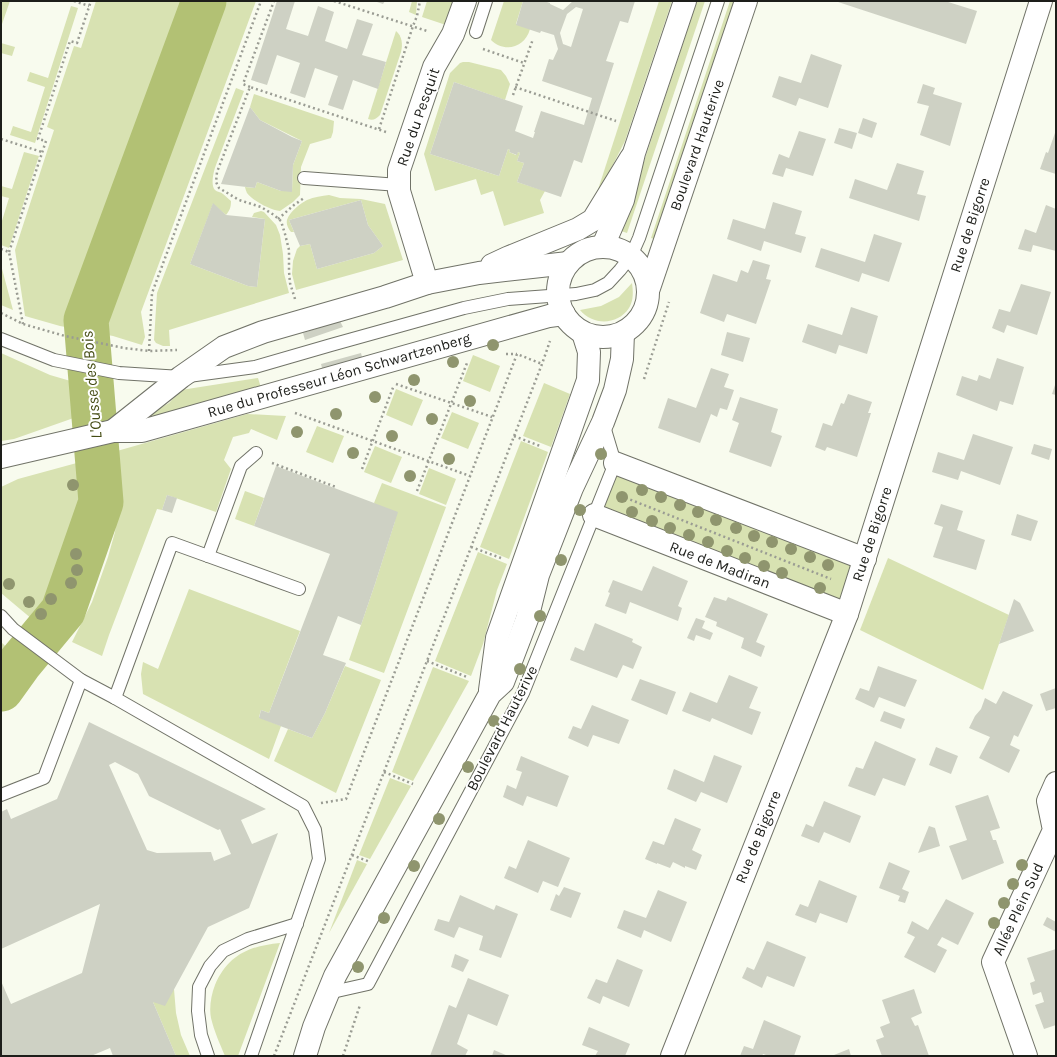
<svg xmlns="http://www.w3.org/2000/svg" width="1057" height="1057" viewBox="0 0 1057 1057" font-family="Karla,sans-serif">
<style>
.green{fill:#d8e2b2}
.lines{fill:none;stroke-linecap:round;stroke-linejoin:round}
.river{stroke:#b2c174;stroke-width:45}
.building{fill:#ced1c4;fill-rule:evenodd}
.lane-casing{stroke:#717368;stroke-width:14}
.street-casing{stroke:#717368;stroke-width:24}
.secondary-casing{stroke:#717368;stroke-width:24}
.path{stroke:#9a9c93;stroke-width:2.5;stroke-dasharray:2 3;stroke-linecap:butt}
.lane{stroke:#fff;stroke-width:12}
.street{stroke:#fff;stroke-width:22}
.secondary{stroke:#fff;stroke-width:22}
.tree{fill:#8f956e}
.labels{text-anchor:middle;stroke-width:4;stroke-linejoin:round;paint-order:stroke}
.street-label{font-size:15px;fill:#1d1e1a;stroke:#fff}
.water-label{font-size:16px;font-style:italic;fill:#444c13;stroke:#fff}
</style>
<rect width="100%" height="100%" fill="#f8fbee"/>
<g class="green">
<polygon points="2,1 10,1 1,27 1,4"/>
<polygon points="96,1 256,1 141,312 145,337 142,345 113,336 60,326 25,316 15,250 54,130 47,127 74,46 81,48"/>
<polygon points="412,1 417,1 416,15 409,12"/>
<polygon points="427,1 455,1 446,25 422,17"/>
<path d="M504,1H523L516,24L530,29C525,48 504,53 491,40Z"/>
<polygon points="659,1 672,1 625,141 594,202"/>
<polygon points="697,1 705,1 627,233 621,231"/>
<polygon points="730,1 737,1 657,240 651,238"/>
<polygon points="71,6 78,8 35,143 10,135 13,126 31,132 45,87 27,81 30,72 48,78"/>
<path d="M396,31C402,36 403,44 401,52L380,115C376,119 373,121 368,119Z"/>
<polygon points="1,43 15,47 12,56 1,53"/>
<polygon points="463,62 469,62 501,70 506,76 510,84 505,100 454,82 430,154 499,176 508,149 510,150 509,152 516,155 518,152 520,153 517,161 524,163 517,182 545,191 540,200 544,213 504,226 493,191 481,195 476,179 435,191 424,154 450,73 460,63"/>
<path d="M236,88L244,91L216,165C214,170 210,185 215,190C217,192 221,192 223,194C226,196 228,199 231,201C231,207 230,210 226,215L213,204L190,264L248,286L257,287L265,219L252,217L254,213L261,211L264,212L276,225L280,235L283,254L284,273L289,293L169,330L170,346H163L156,343L154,340L157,293Z"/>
<path d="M254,94L334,121L333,132L331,138L310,144L301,167L300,195L293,202L280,211C270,210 253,201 247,193C247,193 245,188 245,187L255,188L257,182L281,191H292L293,165L302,141L260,120L250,107Z"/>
<polygon points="24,152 39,156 9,248 1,245 1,224 9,198 1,196 1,186 12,189"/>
<path d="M329,195L340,198L361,199L385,204L403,260L296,290L292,274L293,261L297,249L300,246L310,244L317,269L374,253L383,246L368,225L361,200L289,220L294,232H291C288,228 286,224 287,220C289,212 301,203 307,200C314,197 322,196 329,195Z"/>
<polygon points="1,265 13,310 1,305"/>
<path d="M632,283C633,291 634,300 629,308C618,325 593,326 580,310L601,306L619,297Z"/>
<polygon points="1,353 50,375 74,382 85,414 14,439 1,441"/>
<polygon points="473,355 500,366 490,392 463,381"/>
<polygon points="258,378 262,391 124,427 153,412 169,403 181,390"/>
<polygon points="544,383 570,394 551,447 523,436"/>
<polygon points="396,389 423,400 412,426 386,415"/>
<polygon points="452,412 479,423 468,449 441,438"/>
<polygon points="247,414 286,416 277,440 251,429 249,433 233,437 224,460 231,469 216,512 167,495 162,510 157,509 109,635 102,656 72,642 92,602 108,557 115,532 119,496 117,451"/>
<polygon points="317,426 344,436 333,463 306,452"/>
<polygon points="521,441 548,452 509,559 480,547"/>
<polygon points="375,446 402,457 391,483 364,472"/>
<polygon points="95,458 98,502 62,610 45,630 1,593 1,487 18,479"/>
<polygon points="429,468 456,479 446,505 419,494"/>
<polygon points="618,470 857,564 843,607 601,512"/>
<polygon points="382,483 446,507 384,673 349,660 375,584 395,521 374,503"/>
<polygon points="245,491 264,498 254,526 235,519"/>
<polygon points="478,552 507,564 497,590 483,644 471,676 435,661"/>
<polygon points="888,558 1009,615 983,690 860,630"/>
<polygon points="189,589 300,631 269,713 261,710 259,717 281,726 269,759 143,694 141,674 143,662 158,669"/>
<polygon points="1,642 13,653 1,672"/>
<polygon points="345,666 381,680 336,793 274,761 288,729 312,738 325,713"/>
<polygon points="433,667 469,681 413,781 392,772"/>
<polygon points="390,778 411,786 370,859 359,855"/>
<polygon points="357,860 367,864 329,933"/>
<path d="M280,943L238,1056H225C220,1044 214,1031 211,1018C209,1008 211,995 215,985C228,955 249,946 280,943Z"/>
<polygon points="174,989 176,1013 181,1035 190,1056 176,1056 153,1002"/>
</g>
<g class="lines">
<polyline class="river" points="1,689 19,664 63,611 101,502 86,320 204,1"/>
</g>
<g class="building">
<polygon points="277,1 295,1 286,29 308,36 318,6 334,12 325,41 347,49 357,19 373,24 362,55 386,62 378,89 353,80 343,110 328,105 338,76 315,68 305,98 290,93 300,63 277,55 267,85 251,80"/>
<polygon points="374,1 385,1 383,4"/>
<path d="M523,1H544L550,3V4L563,10L573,1H635L628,23L620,21L606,61L614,63L582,163L574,160L561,197L517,182L524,163L517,161L520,153L518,152L517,155L509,152L510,150L508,149L499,176L430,154L454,82L523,106L515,131L533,138L535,132H534L541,111L584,125L592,98L542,81L549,59L553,60L558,49L554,35L541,31L540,33L516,25ZM576,7L583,9L571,47L563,44L560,33L567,14Z"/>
<polygon points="835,1 945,1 977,11 966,44"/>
<polygon points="811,54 842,65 828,108 799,98 796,106 772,97 779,76 801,83"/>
<polygon points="923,84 935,88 933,94 962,103 950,146 920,135 929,106 917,103"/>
<polygon points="250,107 260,120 292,137 302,141 293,165 292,192 281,191 257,182 255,188 221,184"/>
<polygon points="863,118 877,123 872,138 858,133"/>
<polygon points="839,128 857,133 852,149 834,143"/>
<polygon points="1056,130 1056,174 1040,169 1046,152 1048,153"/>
<polygon points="799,131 826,139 813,176 786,168 783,177 772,174 779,154 789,158"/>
<polygon points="897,163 924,171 917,194 926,196 919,221 849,198 855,179 887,190"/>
<polygon points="361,200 368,225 383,246 374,253 317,269 310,244 300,246 289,220"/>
<polygon points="773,202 802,211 795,234 806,237 801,253 764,241 761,251 727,239 733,219 765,229"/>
<polygon points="213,203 226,215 265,219 257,287 248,286 190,264"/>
<polygon points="1046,205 1056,209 1056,251 1033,245 1031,252 1018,249 1025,229 1036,233"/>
<polygon points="874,234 902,243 889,282 862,273 859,282 815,267 821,248 865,262"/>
<polygon points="753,260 770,265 766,279 771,280 756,324 727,314 724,322 700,313 713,274 737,282 741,270 748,273"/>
<polygon points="1021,284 1051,292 1037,335 1007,325 1004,333 992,328 999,309 1010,312"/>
<polygon points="851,307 878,316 867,354 839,345 836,354 802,342 808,324 842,335"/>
<polygon points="340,321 343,327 305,340 303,333"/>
<polygon points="727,332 750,338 743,362 721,355"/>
<polygon points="361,353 363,361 323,372 321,364"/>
<polygon points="997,358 1024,367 1013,405 1000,401 997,411 956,395 962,376 977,381 979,375 990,379"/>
<polygon points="711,368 729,374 724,387 734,390 727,410 720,408 717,417 711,414 700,443 658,428 668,398 696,408"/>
<polygon points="1056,382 1056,395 1052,394"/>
<polygon points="848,394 872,402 868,413 871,413 857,457 827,447 825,451 815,447 823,423 832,426 841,403 844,404"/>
<polygon points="740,397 778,409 771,432 782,436 771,467 729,452 739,423 732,420"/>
<polygon points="973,434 1013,447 1000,485 961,471 958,480 932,472 938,452 964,460"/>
<polygon points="1034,444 1052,449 1049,460 1031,454"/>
<polygon points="276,466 398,512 375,584 361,625 338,616 323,655 346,663 325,713 312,738 259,718 261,710 269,713 330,554 254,526"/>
<polygon points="167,495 177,498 172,513 162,510"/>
<polygon points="941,504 963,511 957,530 985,540 976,570 933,557 943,527 934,524"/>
<polygon points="1017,514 1038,521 1031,541 1011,535"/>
<polygon points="653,566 688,581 678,606 682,608 678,621 630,602 626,614 605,606 610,593 608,592 613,580 642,591"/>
<polygon points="714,597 726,601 728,597 768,614 756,642 765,646 761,657 741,648 744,638 716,626 717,622 705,617"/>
<polygon points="1014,599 1020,603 1034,631 999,644"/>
<polygon points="696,618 705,621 702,628 713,633 710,640 696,635 694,641 687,638"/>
<polygon points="595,623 633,639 632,642 642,647 633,669 623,665 617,678 570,660 575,647 584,651"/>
<polygon points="878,666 917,680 905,707 879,697 874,708 855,699 860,688 869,691"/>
<polygon points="729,675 758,687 749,708 761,712 752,735 712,718 710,722 682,711 690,692 717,703"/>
<polygon points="640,679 676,692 667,715 631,700"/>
<polygon points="1056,688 1056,708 1046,711 1040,694"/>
<polygon points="1003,691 1033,705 1018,737 1014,735 1010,745 1020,750 1009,773 979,758 990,737 969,728 975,716 981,709 985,698 996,704"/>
<polygon points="592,705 629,720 619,744 593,735 588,747 568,738 573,726 581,729"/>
<polygon points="884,711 905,719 901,729 880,721"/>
<path d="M89,722L266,809L241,820L252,844L278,833L249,908L208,927L165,1006L153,1002L176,1056H113L110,1048L91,1056H1V981L11,1004L82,973L100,904L1,949V812L7,809L11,819L57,799ZM115,762L138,774L149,796L218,830L220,829L231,854L214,861L211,852L157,853L147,850L109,765Z"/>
<polygon points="875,741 916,759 905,786 883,778 875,796 848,786 856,767 863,769"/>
<polygon points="936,747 958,756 951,774 929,765"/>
<polygon points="714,755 742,766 727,803 701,792 696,802 667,789 674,769 704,782"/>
<polygon points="521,756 569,776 557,807 527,796 523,806 503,797 507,785 516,789 522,772 516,770"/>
<polygon points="988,795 1000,828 990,831 993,840 996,840 1004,863 962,880 949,846 967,840 955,806"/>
<polygon points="824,801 861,816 850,843 824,832 819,843 801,836 806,824 813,827"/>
<polygon points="675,818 701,829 692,850 702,855 696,870 685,866 685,868 673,862 670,868 657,863 657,864 645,859 653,841 664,845"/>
<polygon points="929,826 935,828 940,846 918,853"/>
<polygon points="528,840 570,858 558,887 543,881 538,893 504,878 509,866 516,869"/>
<polygon points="889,862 910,871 902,889 909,892 905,903 898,901 900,896 879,888"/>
<polygon points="819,880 857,896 847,923 820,913 816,923 795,915 800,904 808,907"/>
<polygon points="564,887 581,893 571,918 550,910 556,894 559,896"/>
<polygon points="658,890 687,902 671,942 644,930 641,938 617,928 624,910 646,918"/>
<polygon points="460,895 494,910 496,905 518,914 501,958 479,950 483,936 459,927 454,938 434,930 438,919 449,922"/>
<polygon points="946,899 974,913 958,945 942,937 937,945 947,950 935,973 904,957 915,937 907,933 912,921 928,930"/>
<polygon points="1047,917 1056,922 1056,932 1043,925"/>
<polygon points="767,941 806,957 794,987 767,976 762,988 742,978 747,967 754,970"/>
<polygon points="1056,949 1056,1025 1044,1029 1035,1005 1044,1002 1041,992 1033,995 1030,983 1035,981 1027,958"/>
<polygon points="455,954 469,960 463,972 451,967"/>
<polygon points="617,959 643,970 629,1007 603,996 600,1004 587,998 596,979 607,983"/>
<polygon points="468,978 509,995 497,1026 468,1014 457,1044 468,1050 465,1056 430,1056 449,1005 456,1008"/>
<polygon points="914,989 922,1013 911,1018 915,1026 918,1025 929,1056 882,1056 876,1040 884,1037 880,1027 890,1023 882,1000"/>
<polygon points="764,1020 801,1036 794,1056 769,1056 763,1054 762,1056 740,1056 744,1046 753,1049"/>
<polygon points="589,1027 630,1044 625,1056 595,1056 598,1051 582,1045"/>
<polygon points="849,1049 851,1056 837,1056 834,1055"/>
<polygon points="494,1050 508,1056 492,1056"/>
</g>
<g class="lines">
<g class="lane-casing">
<g id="lane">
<polyline points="476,32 486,1"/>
<polyline points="304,178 399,185"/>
<polyline points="1,339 54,360 119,373 181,377 255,367 331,345 464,308 508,299 576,294 595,290 608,283 620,270 631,256 639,238 718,1"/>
<polyline points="208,556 241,466 256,453"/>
<polyline points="1,616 13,629 81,680 115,698 303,806 315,830 319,859 251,1056"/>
<polyline points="115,698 172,543 299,589"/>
<polyline points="1,795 44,778 81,680"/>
<polyline points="328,993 368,984 523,693 615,463 603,423"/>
<polyline points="208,1056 201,1035 198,1011 199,987 210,966 223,951 248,939 297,924"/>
</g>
</g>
<g class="street-casing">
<g id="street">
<polyline points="492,265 507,258 578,229 593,220 631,158"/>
<polyline points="427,283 399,191 399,170 434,67 453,34 465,1"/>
<polyline points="113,431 181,377 224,347 263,332 385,297 427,283 479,273 568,263"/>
<polyline points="1,457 113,431 142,431 549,316 564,314"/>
<polyline points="615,463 865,559"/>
<polyline points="594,515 847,614"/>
<polyline points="672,1056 847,614 1041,1"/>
<polyline points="1026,1056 993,962 1054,830 1048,801 1056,783"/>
</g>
</g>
<g class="secondary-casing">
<g id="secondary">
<polyline points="603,246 623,200 634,153 685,1"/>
<circle cx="603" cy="292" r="45"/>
<polyline points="649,288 746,1"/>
<polyline points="490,690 497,638 588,380 589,352 583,333"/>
<polyline points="305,1056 314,1027 335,976 490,694 503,682 527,619 538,575 572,488 603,422 615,390 622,359 623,333"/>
</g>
</g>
<g class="path">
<polyline points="74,1 89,6"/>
<polyline points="334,1 427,31"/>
<polyline points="483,49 524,63"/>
<polyline points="250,87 243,84 274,1"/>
<polyline points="515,87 616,121"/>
<polyline points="513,95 533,39"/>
<polyline points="379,129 413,26 417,16 420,1"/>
<polyline points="1,139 42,152"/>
<polyline points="278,219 294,205 304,198"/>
<polyline points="1,249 9,252 23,324"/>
<polyline points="9,252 46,141 38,139 70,41 77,43 91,1"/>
<polyline points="295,299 290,283 289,271 289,250 285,234 281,221 274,215 261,207 239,200 219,188 216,182 217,172 250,87 386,132"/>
<polyline points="1,313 23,324 65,336 124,348 149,351 177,350"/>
<polyline points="149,351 152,293 261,1"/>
<polyline points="506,354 517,354"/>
<polyline points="644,379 669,302"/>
<polyline points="396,384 492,417"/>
<polyline points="295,413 470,476"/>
<polyline points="514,436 540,446"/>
<polyline points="272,463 336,487"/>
<polyline points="362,469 394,385"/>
<polyline points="417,491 467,363"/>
<polyline points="621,496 831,579"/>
<polyline points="471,547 501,558"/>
<polyline points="427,661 467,677"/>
<polyline points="384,772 413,784"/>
<polyline points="321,803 346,799 517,354 542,364"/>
<polyline points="352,855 370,862"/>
<polyline points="274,1056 542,364 550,341"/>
<polyline points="343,1056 360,1005"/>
</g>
<use href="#lane" class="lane"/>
<use href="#street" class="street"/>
<use href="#secondary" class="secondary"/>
</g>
<g class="tree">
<circle cx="493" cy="345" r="6"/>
<circle cx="453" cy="362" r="6"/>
<circle cx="414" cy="380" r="6"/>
<circle cx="375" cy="397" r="6"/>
<circle cx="470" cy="401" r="6"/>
<circle cx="336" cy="414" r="6"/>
<circle cx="432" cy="419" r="6"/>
<circle cx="297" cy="432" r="6"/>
<circle cx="392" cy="436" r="6"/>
<circle cx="353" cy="453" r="6"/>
<circle cx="601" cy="454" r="6"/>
<circle cx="449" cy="459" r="6"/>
<circle cx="410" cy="476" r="6"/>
<circle cx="73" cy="485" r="6"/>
<circle cx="642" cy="490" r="6"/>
<circle cx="622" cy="497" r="6"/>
<circle cx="661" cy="497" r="6"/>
<circle cx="680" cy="505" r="6"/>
<circle cx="580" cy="510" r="6"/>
<circle cx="632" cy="512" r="6"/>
<circle cx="698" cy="512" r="6"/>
<circle cx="716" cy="520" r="6"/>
<circle cx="652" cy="521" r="6"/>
<circle cx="670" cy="528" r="6"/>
<circle cx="736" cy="528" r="6"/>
<circle cx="689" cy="535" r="6"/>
<circle cx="754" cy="536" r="6"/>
<circle cx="708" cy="542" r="6"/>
<circle cx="772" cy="542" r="6"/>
<circle cx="791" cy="549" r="6"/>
<circle cx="727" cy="551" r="6"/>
<circle cx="76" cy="554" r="6"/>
<circle cx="810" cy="557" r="6"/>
<circle cx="745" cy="558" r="6"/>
<circle cx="561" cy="560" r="6"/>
<circle cx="828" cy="565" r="6"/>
<circle cx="764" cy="566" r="6"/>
<circle cx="77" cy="570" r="6"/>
<circle cx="782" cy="573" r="6"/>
<circle cx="71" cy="583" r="6"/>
<circle cx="9" cy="584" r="6"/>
<circle cx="820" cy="588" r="6"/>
<circle cx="51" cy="599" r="6"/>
<circle cx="29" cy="602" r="6"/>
<circle cx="41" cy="614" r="6"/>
<circle cx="540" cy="616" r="6"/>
<circle cx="520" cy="669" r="6"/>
<circle cx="494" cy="721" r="6"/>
<circle cx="468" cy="767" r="6"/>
<circle cx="439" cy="819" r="6"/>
<circle cx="1022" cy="865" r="6"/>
<circle cx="414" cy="866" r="6"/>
<circle cx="1013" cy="884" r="6"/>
<circle cx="1004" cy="903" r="6"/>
<circle cx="384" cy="918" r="6"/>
<circle cx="994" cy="923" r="6"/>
<circle cx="358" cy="967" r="6"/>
</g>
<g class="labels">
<g class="street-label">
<text transform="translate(418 117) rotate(-71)" y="5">Rue du Pesquit</text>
<text transform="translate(697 145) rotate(-71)" y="5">Boulevard Hauterive</text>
<text transform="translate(970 225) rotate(-72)" y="5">Rue de Bigorre</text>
<text transform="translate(339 375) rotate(-16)" y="5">Rue du Professeur Léon Schwartzenberg</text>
<text transform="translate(872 534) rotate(-72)" y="5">Rue de Bigorre</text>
<text transform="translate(720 565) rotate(21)" y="5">Rue de Madiran</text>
<text transform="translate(502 728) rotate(-63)" y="5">Boulevard Hauterive</text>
<text transform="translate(758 837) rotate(-68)" y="5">Rue de Bigorre</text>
<text transform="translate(1018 909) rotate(-65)" y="5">Allée Plein Sud</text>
</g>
<g class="water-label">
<text transform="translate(91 385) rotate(-95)" y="6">L'Ousse des Bois</text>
</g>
</g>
<rect width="1057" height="1057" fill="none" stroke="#1d1e1a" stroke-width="4"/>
</svg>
